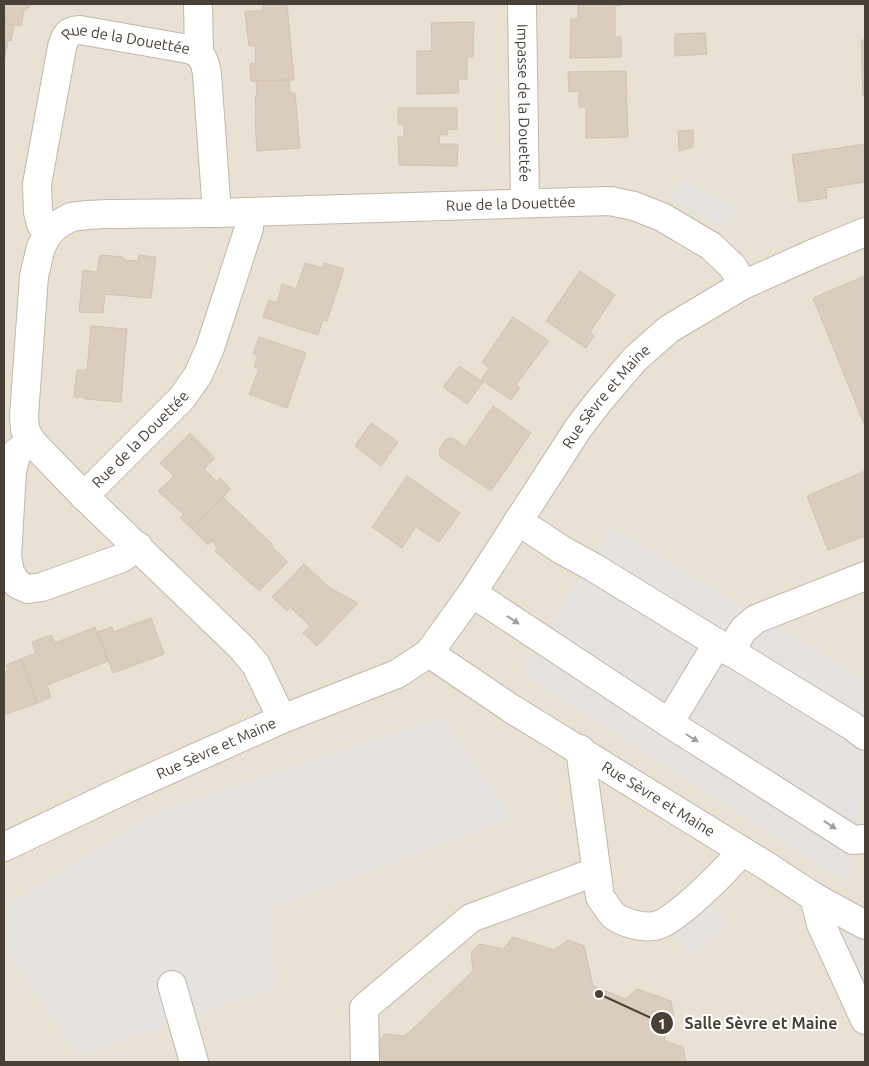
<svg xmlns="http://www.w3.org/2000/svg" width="869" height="1066" viewBox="0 0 869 1066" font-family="Ubuntu,sans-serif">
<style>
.residential{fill:#e9e1d4}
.parking{fill:#e5e2df}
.building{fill:#dacdbd;stroke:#d3c2ad}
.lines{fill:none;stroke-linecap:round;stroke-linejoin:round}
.minor-casing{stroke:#c1b7a8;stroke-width:30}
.minor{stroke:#fff;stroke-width:28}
.oneway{fill:#a49f9a}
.labels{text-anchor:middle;stroke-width:4;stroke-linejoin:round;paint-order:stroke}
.street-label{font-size:15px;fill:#483f35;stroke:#fff}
.leader{fill:none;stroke:#483f35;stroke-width:2}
.callout-dot{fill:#483f35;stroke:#fff;stroke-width:2}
.mark-label{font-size:15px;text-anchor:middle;font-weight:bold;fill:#fff}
.callout-label{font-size:16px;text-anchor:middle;font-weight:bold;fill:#483f35;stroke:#fff;stroke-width:4;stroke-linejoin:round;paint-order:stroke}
</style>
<rect width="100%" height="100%" fill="#f5efe6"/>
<rect class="residential" x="4" y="4" width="861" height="1058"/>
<g class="parking">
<polygon points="682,178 736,209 725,229 670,199"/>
<polygon points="610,527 865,680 865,776 848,884 521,673"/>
<polygon points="442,718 513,818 271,908 275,987 78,1056 4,948 4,907 157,812"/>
<polygon points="710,903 729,922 692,956 674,936"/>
<polygon points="832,922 865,939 865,1001"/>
</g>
<g class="building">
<polygon points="4,4 33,4 24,11 21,26 4,23"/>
<polygon points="263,4 287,4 294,80 251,81 250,64 256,63 255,46 249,46 245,12 263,10"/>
<polygon points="578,4 621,4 621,6 615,6 615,37 621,37 621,57 570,58 571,19 578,19"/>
<polygon points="474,22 473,57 467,57 467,79 458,79 459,93 417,94 417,51 432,51 431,23"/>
<polygon points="4,23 14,25 11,41 8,40 4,63"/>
<polygon points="705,33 707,54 675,56 675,34"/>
<polygon points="861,40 865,40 865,96 863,96"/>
<polygon points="626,71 628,137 586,138 586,107 579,107 579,91 569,92 568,72"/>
<polygon points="289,80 290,93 295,93 300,148 257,151 255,119 256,118 255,96 257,95 256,81"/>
<polygon points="398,108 457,108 457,130 448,129 447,135 440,134 439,144 458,144 457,166 399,165 398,137 404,137 404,124 398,124"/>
<polygon points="693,130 693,147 679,151 678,131"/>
<polygon points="865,144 865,182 826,188 827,198 799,202 792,155"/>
<polygon points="100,255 123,257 124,260 138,261 139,255 156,257 151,298 105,294 103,313 79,312 83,270 97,272"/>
<polygon points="305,263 322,268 324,263 344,269 327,321 323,320 318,335 263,317 269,300 277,303 282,284 296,289"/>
<polygon points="580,271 615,295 590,332 594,336 586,348 546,321"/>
<polygon points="865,276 865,426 813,298"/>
<polygon points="513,317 549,341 516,385 520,388 511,400 481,380 489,368 482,362"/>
<polygon points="91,326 127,329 121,402 85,399 85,397 74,397 77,370 87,370"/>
<polygon points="259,337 306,353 287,408 249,394 259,369 254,367 258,356 253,354"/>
<polygon points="459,366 483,382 467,404 443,387"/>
<polygon points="493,406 531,433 491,491 440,457 439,450 446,439 453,438 465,447"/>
<polygon points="371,423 398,442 381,466 355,446"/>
<polygon points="190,433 215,458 204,469 217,482 220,478 231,489 192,529 180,518 184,515 158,491 174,476 160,463"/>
<polygon points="865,471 865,536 828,550 807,496"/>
<polygon points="407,476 460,513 439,542 416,527 402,548 372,527"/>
<polygon points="223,497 272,544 272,547 288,562 259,591 215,551 218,548 211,541 208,545 192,529"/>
<polygon points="304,564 330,588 358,603 317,646 303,633 310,626 290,607 287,611 272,597"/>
<polygon points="151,618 164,654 113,673 98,632 112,627 113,632"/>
<polygon points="95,627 108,661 47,685 51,697 37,703 21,659 36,653 32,642 51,635 55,643"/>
<polygon points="21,659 37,703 4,715 4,672 9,670 6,665"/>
<polygon points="513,937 554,950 568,940 584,946 593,986 626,999 637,989 671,1001 674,1018 663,1027 665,1041 683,1047 686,1062 377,1062 374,1047 385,1034 405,1036 473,971 471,952 480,944 503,949"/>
</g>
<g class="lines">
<g class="minor-casing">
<g id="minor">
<polyline points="198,4 199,52"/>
<path id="s1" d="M522,4L525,203"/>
<path id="s2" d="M48,234L41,224L38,212L37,184L62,47C66,35 66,31 80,30L188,49C202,53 205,60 207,74L217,213"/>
<polyline points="32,442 17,452 12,471 7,557 10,572 17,584 28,589 42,587 122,558 138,546"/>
<path id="s3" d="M84,496L182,398L198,375L210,348L249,228V212"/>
<polyline points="518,521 562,550 593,567 852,726 865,736"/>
<polyline points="472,593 669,723 853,840 865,839"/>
<polyline points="730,652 743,630 756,619 865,576"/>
<path id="s4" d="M429,653L512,709L765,865L814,897L865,925"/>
<path id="s5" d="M282,719L256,665L241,647L84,496L32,442L25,430L24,416L34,276L41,247L48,234L57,225L71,217L87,215L108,214L217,213L610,201L634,206L662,217L711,246L733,267L743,285"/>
<polyline points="669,723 717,644"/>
<path d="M580,749L600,897C604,902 609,911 614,916C624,923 642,928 654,926C674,924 728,868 742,851"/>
<path id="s6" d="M4,847L128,788L282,719L397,674L429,653L472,593L579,427L600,400L635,359L669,329L743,285L819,251L865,232"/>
<polyline points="814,897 821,924 865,1020"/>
<polyline points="172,985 194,1062"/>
<polyline points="365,1062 364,1008 471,918 584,876 597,874"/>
</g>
</g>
<use href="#minor" class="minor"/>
</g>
<defs><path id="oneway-solid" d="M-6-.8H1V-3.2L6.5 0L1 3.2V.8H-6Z" transform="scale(1.25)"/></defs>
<g class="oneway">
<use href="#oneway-solid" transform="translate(513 620) rotate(33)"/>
<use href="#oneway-solid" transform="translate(692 738) rotate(32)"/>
<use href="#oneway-solid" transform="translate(830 825) rotate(33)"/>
</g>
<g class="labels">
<g class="street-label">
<text dy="5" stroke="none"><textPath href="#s2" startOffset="266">Rue de la Douettée</textPath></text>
<text dy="5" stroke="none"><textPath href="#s1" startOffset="99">Impasse de la Douettée</textPath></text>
<text dy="5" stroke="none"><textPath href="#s5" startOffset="1058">Rue de la Douettée</textPath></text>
<text dy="5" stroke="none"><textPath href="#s6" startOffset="780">Rue Sèvre et Maine</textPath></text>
<text dy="5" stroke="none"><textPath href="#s3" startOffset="80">Rue de la Douettée</textPath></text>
<text dy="5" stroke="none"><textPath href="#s6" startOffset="234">Rue Sèvre et Maine</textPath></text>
<text dy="5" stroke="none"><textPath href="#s4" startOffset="272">Rue Sèvre et Maine</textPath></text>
</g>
</g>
<path class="leader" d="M599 994L662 1023"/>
<g class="callout-dot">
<circle cx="599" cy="994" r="5"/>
<circle cx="662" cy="1023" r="12"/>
</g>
<g class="mark-label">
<text x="662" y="1029">1</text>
</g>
<g class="callout-label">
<text x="761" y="1029">Salle Sèvre et Maine</text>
</g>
<rect width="869" height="1066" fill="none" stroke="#483f35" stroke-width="10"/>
</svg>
